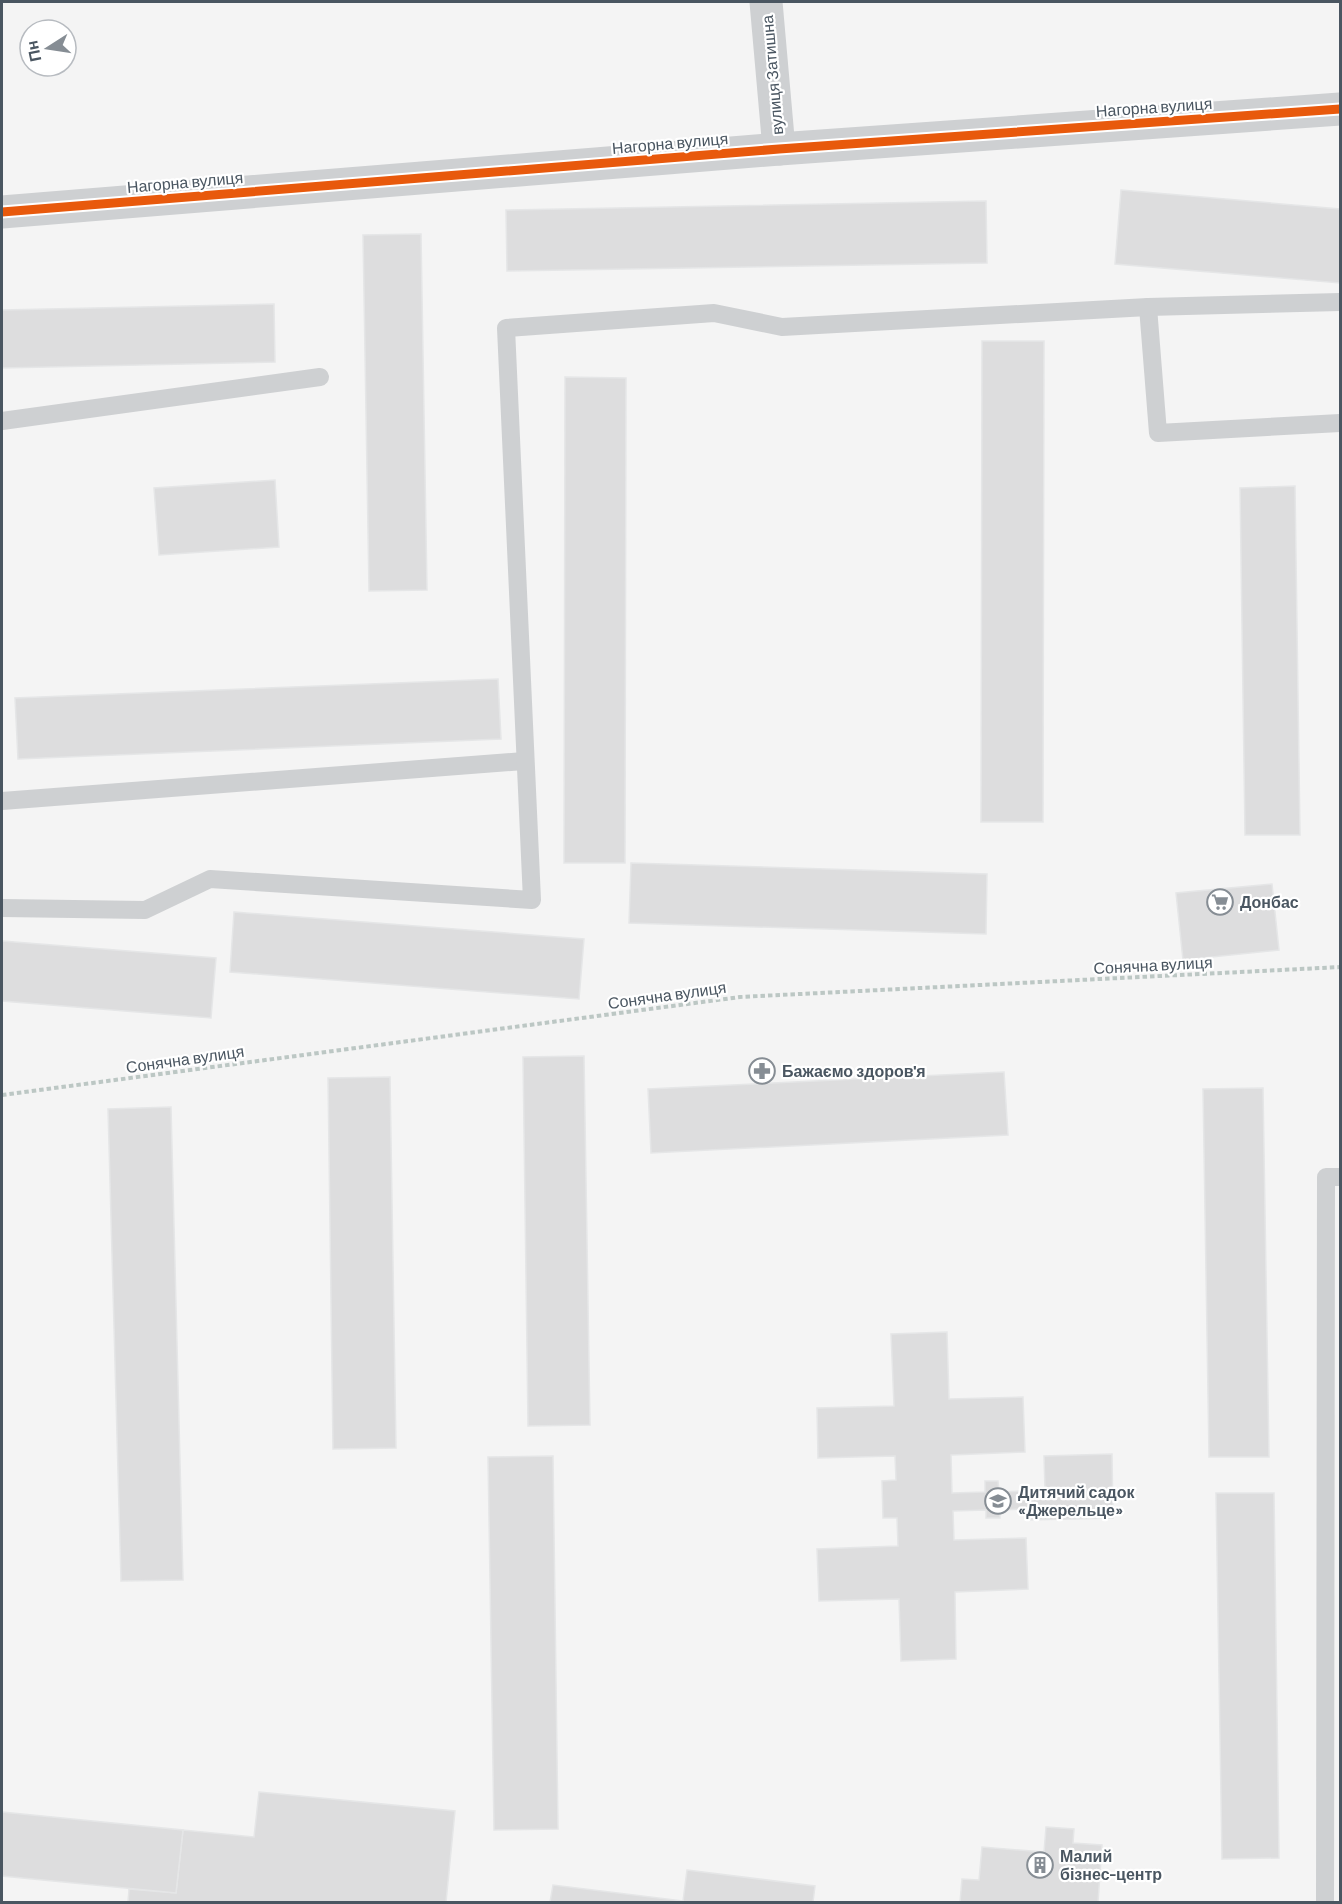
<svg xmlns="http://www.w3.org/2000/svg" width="1342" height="1904" viewBox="0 0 1342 1904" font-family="Barlow,sans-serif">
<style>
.building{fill:#ddddde;stroke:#e5e6e7;stroke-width:1.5}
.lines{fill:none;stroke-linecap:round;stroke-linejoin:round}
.path{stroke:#bcc7c4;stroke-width:4;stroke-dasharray:4.5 3;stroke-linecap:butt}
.lane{stroke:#ced0d2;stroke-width:18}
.street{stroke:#ced0d2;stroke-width:33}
.cycleway-casing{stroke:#fff;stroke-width:13}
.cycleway{stroke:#e8590c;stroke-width:9}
.labels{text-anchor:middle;stroke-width:4.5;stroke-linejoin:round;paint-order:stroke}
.street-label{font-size:16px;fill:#4a5661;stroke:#fff}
.poi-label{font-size:16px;font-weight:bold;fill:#4a5661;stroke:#fff;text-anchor:start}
</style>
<rect width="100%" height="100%" fill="#f4f4f4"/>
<g class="building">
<polygon points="1121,190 1340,209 1340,283 1115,264"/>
<polygon points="986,201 987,263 507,271 506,210"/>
<polygon points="421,234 427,590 369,591 363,235"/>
<polygon points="274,304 275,362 2,368 2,310"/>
<polygon points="982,341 1044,341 1043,822 981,822"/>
<polygon points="565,377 626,378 625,863 564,863"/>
<polygon points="275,480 279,547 159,555 154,488"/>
<polygon points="1295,486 1300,835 1245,835 1240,488"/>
<polygon points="498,679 501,739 18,759 15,698"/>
<polygon points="631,863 987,874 986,934 629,923"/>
<polygon points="1272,884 1279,950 1183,960 1176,893"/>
<polygon points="234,912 584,939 579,999 230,972"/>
<polygon points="2,941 216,958 211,1018 2,1001"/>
<polygon points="584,1056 590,1425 528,1426 523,1057"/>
<polygon points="1004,1072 1008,1135 651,1153 648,1089"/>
<polygon points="390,1077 396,1448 333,1449 328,1078"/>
<polygon points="1263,1088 1269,1457 1209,1457 1203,1089"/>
<polygon points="171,1107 183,1580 121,1581 108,1109"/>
<polygon points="947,1332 949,1399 1023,1397 1025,1452 951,1455 952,1493 985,1492 985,1481 998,1481 999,1492 1045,1490 1044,1456 1112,1454 1113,1518 1026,1520 1026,1509 1000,1510 1000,1518 986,1518 986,1510 953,1511 954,1540 1026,1538 1028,1589 955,1592 956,1659 901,1661 899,1599 819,1601 817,1549 898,1546 897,1518 883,1518 882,1481 896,1480 895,1456 818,1458 817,1408 894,1406 891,1334"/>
<polygon points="553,1456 558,1829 494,1830 488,1457"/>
<polygon points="1216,1493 1274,1493 1279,1858 1222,1859"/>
<polygon points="259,1792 455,1811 446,1902 128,1902 129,1889 176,1893 183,1830 254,1837"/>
<polygon points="2,1812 183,1830 176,1893 2,1876"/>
<polygon points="1046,1827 1074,1829 1073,1843 1102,1845 1098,1902 960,1902 962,1879 979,1880 982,1847 1044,1852"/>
<polygon points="687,1870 815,1886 813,1902 550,1902 553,1885 683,1901"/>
</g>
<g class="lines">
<polyline class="path" points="2,1095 740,997 1340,967"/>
<g class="lane">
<polyline points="1148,307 1158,433 1340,423"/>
<polyline points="2,421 320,377"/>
<polyline points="2,801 524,761"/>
<polyline points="2,908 145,910 210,879 532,900 506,328 714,313 782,327 1148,307 1340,302"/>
<polyline points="1325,1902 1326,1177 1340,1177"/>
</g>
<g class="street">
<polyline points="766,2 779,149"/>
<polyline points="2,212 779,149 1340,109"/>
</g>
<g class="cycleway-casing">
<polyline id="cycleway" points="2,212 779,149 1340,109"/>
</g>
<use href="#cycleway" class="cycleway"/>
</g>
<defs>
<g id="supermarket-ring" transform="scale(1.35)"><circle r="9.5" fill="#fff" stroke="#868d94" stroke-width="1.5"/><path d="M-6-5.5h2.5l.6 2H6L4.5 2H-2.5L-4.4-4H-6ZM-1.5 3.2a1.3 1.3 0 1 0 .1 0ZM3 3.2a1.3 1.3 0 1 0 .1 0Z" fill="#868d94"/></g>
<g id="pharmacy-ring" transform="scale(1.35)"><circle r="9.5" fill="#fff" stroke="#868d94" stroke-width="1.5"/><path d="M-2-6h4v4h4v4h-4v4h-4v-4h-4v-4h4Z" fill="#868d94"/></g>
<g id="school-ring" transform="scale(1.35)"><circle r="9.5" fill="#fff" stroke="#868d94" stroke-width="1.5"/><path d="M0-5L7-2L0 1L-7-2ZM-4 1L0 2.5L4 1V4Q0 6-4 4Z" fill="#868d94"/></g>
<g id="building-ring" transform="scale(1.35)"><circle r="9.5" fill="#fff" stroke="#868d94" stroke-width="1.5"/><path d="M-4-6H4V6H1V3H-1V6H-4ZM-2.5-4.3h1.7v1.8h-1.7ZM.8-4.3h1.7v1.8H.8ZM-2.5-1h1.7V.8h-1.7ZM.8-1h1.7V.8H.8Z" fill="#868d94"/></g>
</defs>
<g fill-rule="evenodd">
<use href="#supermarket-ring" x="1220" y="902"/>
<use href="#pharmacy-ring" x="762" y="1071"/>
<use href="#school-ring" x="998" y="1501"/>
<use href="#building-ring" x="1040" y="1865"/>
</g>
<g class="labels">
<g class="street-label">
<text transform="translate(772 75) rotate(-95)" y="6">вулиця Затишна</text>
<text transform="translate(1154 107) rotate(-4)" y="6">Нагорна вулиця</text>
<text transform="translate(670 143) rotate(-5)" y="6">Нагорна вулиця</text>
<text transform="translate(185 182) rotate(-5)" y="6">Нагорна вулиця</text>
<text transform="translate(1153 965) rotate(-3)" y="6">Сонячна вулиця</text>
<text transform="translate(667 995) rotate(-8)" y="6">Сонячна вулиця</text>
<text transform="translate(185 1059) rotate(-8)" y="6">Сонячна вулиця</text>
</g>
<g class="poi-label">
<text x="1240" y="908">Донбас</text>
<text x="782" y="1077">Бажаємо здоров'я</text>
<text x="1018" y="1498">Дитячий садок<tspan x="1018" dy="18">«Джерельце»</tspan></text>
<text x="1060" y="1862">Малий<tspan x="1060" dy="18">бізнес-центр</tspan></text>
</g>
</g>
<rect width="1342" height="1904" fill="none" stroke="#4a5661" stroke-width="6"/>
<g transform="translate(48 48) rotate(258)"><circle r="28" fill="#ffffff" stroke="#b7bbc0" stroke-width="1.5"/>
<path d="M0-4.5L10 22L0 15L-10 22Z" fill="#868d94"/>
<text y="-9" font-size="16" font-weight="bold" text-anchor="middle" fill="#4a5661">Пн</text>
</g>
</svg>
